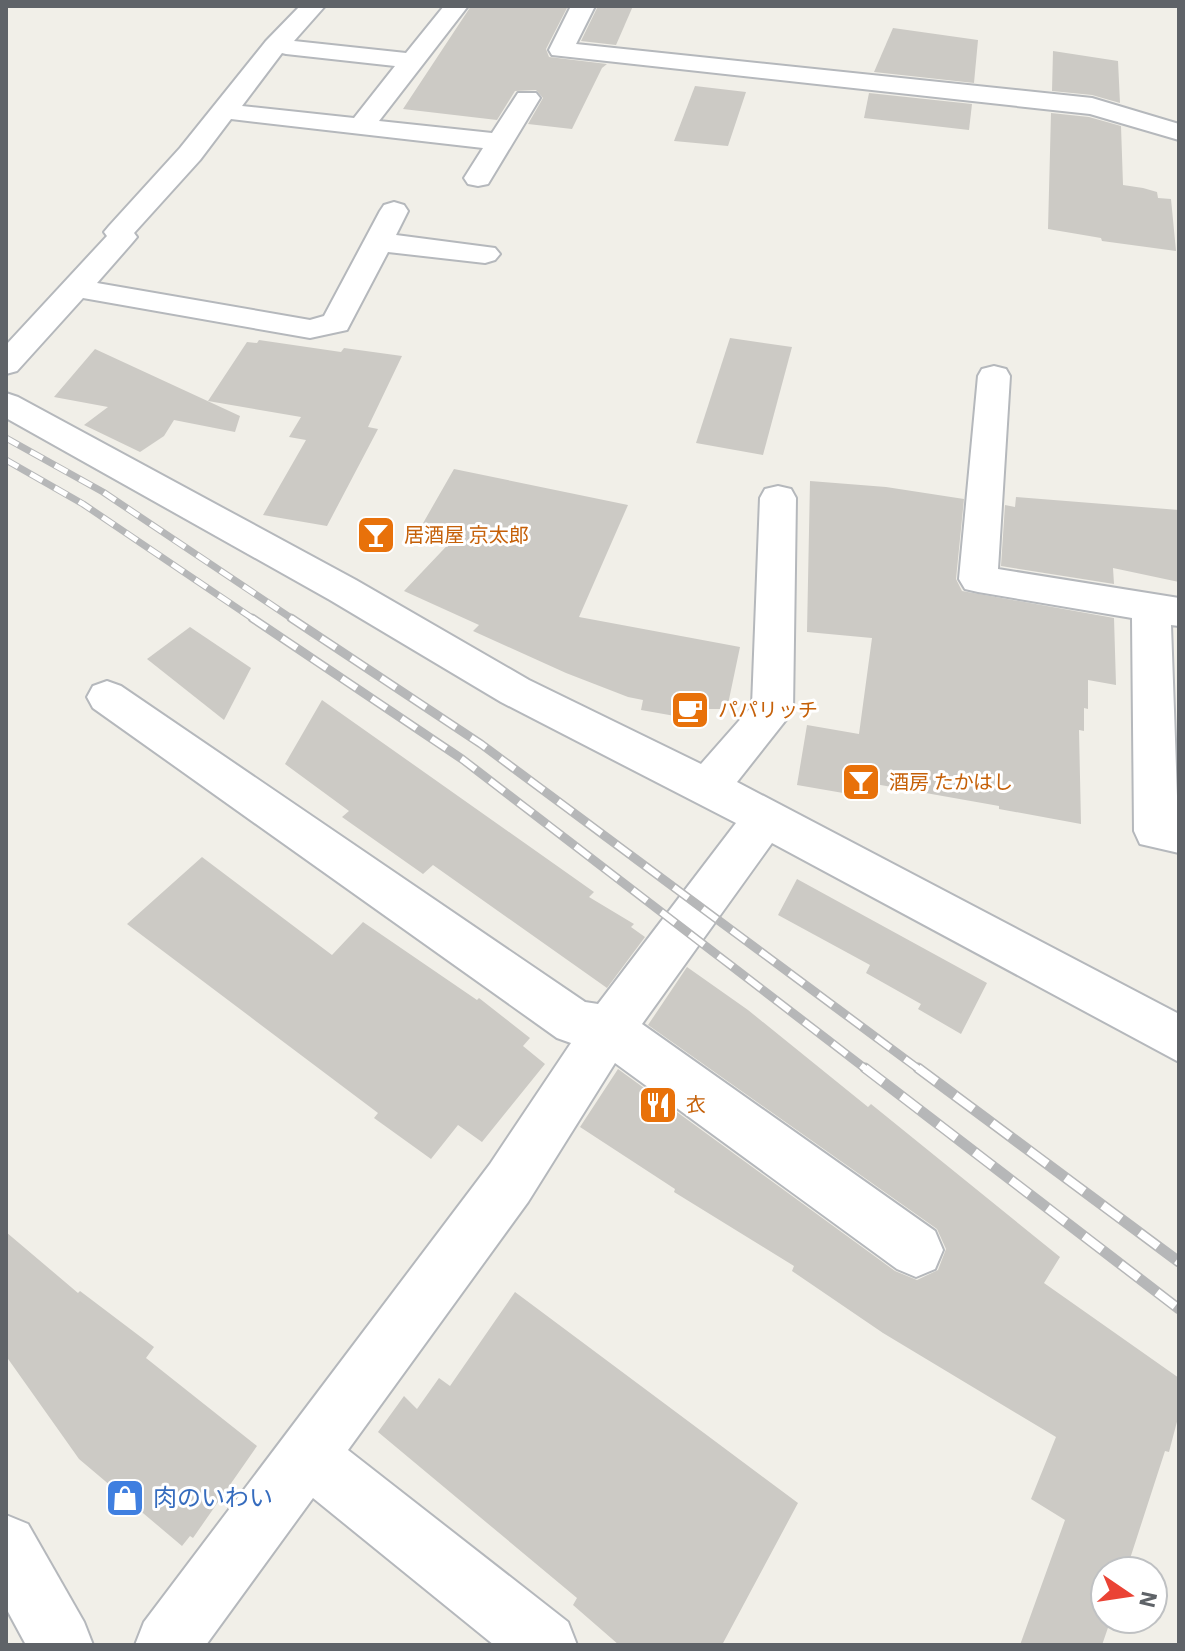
<svg xmlns="http://www.w3.org/2000/svg" width="1185" height="1651" viewBox="0 0 1185 1651" font-family="'IBM Plex Sans','Noto Sans JP',sans-serif">
<style>
.building{fill:#cccac5}
.lines{fill:none;stroke-linecap:round;stroke-linejoin:round}
.minor-casing{stroke:#b5b8bc;stroke-width:4}
.minor{fill:#fff;fill-rule:evenodd}
.rail-far2-casing{stroke:#b6b7b8;stroke-width:7}
.rail-far1-casing{stroke:#b6b7b8;stroke-width:9}
.rail-casing{stroke:#b6b7b8;stroke-width:11}
.rail-far2{stroke:#fff;stroke-width:5;stroke-dasharray:14;stroke-linecap:butt}
.rail-far1{stroke:#fff;stroke-width:6;stroke-dasharray:18;stroke-linecap:butt}
.rail{stroke:#fff;stroke-width:8;stroke-dasharray:23;stroke-linecap:butt}
.labels{text-anchor:middle;stroke-width:6;stroke-linejoin:round;paint-order:stroke}
.food-label{font-size:20px;fill:#c56008;stroke:#fff;text-anchor:start}
.near-shop-label{font-size:24px;fill:#366cbe;stroke:#fff;text-anchor:start}
</style>
<rect width="100%" height="100%" fill="#f1efe8"/>
<g class="building">
<polygon points="471,6 568,6 546,49 549,57 607,64 602,68 572,129 528,124 543,98 536,90 515,91 497,120 403,109"/>
<polygon points="598,6 633,6 616,45 581,41"/>
<polygon points="893,28 978,40 974,83 874,72"/>
<polygon points="1053,51 1118,61 1120,103 1092,95 1052,91"/>
<polygon points="695,86 746,92 728,146 674,141"/>
<polygon points="869,93 972,104 969,130 864,118"/>
<polygon points="1051,113 1089,117 1121,126 1123,185 1143,188 1157,192 1158,198 1171,199 1176,251 1102,241 1101,238 1048,229"/>
<polygon points="730,338 792,347 763,455 696,443"/>
<polygon points="259,340 341,352 344,348 402,356 368,427 378,429 327,526 263,515 306,440 289,437 301,417 208,401 247,342 257,343"/>
<polygon points="95,349 240,416 235,432 174,420 164,436 140,452 84,425 108,407 54,397"/>
<polygon points="454,469 628,505 579,617 740,647 727,709 707,709 692,719 641,710 643,700 628,697 566,673 473,631 479,625 404,591 459,533 422,525"/>
<polygon points="810,481 886,487 964,499 956,579 962,591 1114,618 1116,685 1088,680 1088,709 1084,708 1084,731 1079,730 1081,824 999,809 999,806 875,784 874,792 849,788 849,794 797,785 807,725 859,734 872,638 807,632"/>
<polygon points="1016,497 1179,510 1179,582 1113,568 1114,584 1001,566 1005,505 1015,507"/>
<polygon points="190,627 251,668 224,720 147,659"/>
<polygon points="322,700 594,892 589,897 634,924 631,927 645,937 607,988 433,865 423,874 342,817 349,811 285,764"/>
<polygon points="202,857 332,955 363,922 477,1000 479,998 530,1038 523,1046 545,1064 482,1142 458,1125 431,1159 374,1118 378,1113 127,924"/>
<polygon points="797,879 987,983 961,1034 918,1009 921,1004 866,973 870,965 778,915"/>
<polygon points="687,967 748,1010 868,1107 871,1104 1060,1257 1044,1283 1179,1378 1179,1414 1169,1452 1165,1451 1126,1571 1105,1571 1105,1619 1111,1619 1102,1645 1020,1645 1065,1520 1031,1499 1056,1437 883,1333 792,1271 794,1266 674,1192 675,1189 580,1127 618,1069 895,1271 917,1280 938,1270 946,1249 937,1229 648,1025"/>
<polygon points="6,1232 78,1293 80,1291 154,1347 146,1358 257,1446 193,1538 190,1536 182,1546 79,1459 6,1356"/>
<polygon points="515,1292 798,1503 722,1645 619,1645 573,1605 577,1598 378,1432 404,1396 417,1409 439,1378 450,1386"/>
</g>
<g class="lines">
<g class="minor-casing">
<g id="minor">
<path d="M300,6H325L294,41L406,53L444,6H468L379,121L492,133L518,93H536L540,98L488,184L478,186L468,184L464,178L483,148L231,119L200,160L134,233L137,237L132,243L97,283L310,320L324,316L380,211L384,205L394,202L404,205L408,211L396,235L495,248L500,254L495,260L485,263L388,252L347,330L310,338L83,298L17,371L6,374V345L107,236L104,232L109,226L180,148L266,41ZM282,53L286,54L395,66L354,118L242,106Z"/>
<polygon points="571,6 595,6 576,44 1092,98 1179,124 1179,140 1090,114 552,55 549,50"/>
<polygon points="994,366 1006,369 1010,376 998,569 1179,598 1179,626 1171,625 1179,853 1140,844 1134,831 1132,618 978,592 965,589 959,579 978,376 982,369"/>
<polygon points="6,393 18,397 356,580 529,680 701,764 752,706 760,498 765,489 778,486 791,489 796,498 793,711 737,782 1179,1014 1179,1062 772,843 642,1024 935,1231 943,1250 935,1269 916,1277 897,1269 615,1063 528,1202 348,1450 568,1622 577,1645 494,1645 313,1498 206,1645 135,1645 144,1622 490,1164 571,1043 557,1038 93,708 87,697 93,686 107,681 121,686 585,1002 598,1004 736,823 501,702 330,600 6,418"/>
<polygon points="6,1515 28,1524 84,1622 93,1645 26,1645 6,1608"/>
</g>
</g>
<use href="#minor" class="minor"/>
<g class="rail-far2-casing">
<g id="rail-far2">
<polyline points="6,438 103,492 294,620"/>
<polyline points="6,460 83,504 255,620"/>
</g>
</g>
<g class="rail-far1-casing">
<g id="rail-far1">
<polyline points="252,618 462,759 867,1070"/>
<polyline points="291,618 481,744 920,1070"/>
</g>
</g>
<g class="rail-casing">
<g id="rail">
<polyline points="865,1068 1179,1309"/>
<polyline points="918,1068 1179,1262"/>
</g>
</g>
<use href="#rail-far2" class="rail-far2"/>
<use href="#rail-far1" class="rail-far1"/>
<use href="#rail" class="rail"/>
</g>
<defs>
<g id="bar-square" transform="scale(2)"><rect x="-9" y="-9" width="18" height="18" rx="4" fill="#e8710a" stroke="#fff"/><path d="M-6-5H6L.8 .8V4.5H3.5V6h-7V4.5H-.8V.8Z" fill="#fff"/></g>
<g id="cafe-square" transform="scale(2)"><rect x="-9" y="-9" width="18" height="18" rx="4" fill="#e8710a" stroke="#fff"/><path d="M-5.5-4.5H6V0H3Q3 3.5 0 3.5H-2.5Q-5.5 3.5-5.5 0ZM3-3.2v2h1.7v-2ZM-6 4.5H4V6H-6Z" fill="#fff"/></g>
<g id="restaurant-square" transform="scale(2)"><rect x="-9" y="-9" width="18" height="18" rx="4" fill="#e8710a" stroke="#fff"/><path d="M-5-6h1v4h1v-4h1v4h1v-4h1v5L-1.5 .5V6h-2V.5L-5-1ZM5-6V6H3V1.5H1.5Q1.5-4 5-6Z" fill="#fff"/></g>
<g id="shop-square" transform="scale(2)"><rect x="-9" y="-9" width="18" height="18" rx="4" fill="#3f7fe0" stroke="#fff"/><path d="M-5-2.5h2.3a2.7 3.5 0 0 1 5.4 0H5L5.5 6h-11ZM-1.5-2.5h3a1.5 2.3 0 0 0-3 0Z" fill="#fff"/></g>
</defs>
<g fill-rule="evenodd">
<use href="#bar-square" x="376" y="535"/>
<use href="#cafe-square" x="690" y="710"/>
<use href="#bar-square" x="861" y="782"/>
<use href="#restaurant-square" x="658" y="1105"/>
<use href="#shop-square" x="125" y="1498"/>
</g>
<g class="labels">
<g class="food-label">
<text x="404" y="542">居酒屋 京太郎</text>
<text x="718" y="717">パパリッチ</text>
<text x="889" y="789">酒房 たかはし</text>
<text x="686" y="1112">衣</text>
</g>
<g class="near-shop-label">
<text x="153" y="1506">肉のいわい</text>
</g>
</g>
<rect width="1185" height="1651" fill="none" stroke="#5f6368" stroke-width="16"/>
<g transform="translate(1129 1595) rotate(103)"><circle r="38" fill="#ffffff" stroke="#bfc1c3" stroke-width="2"/>
<path d="M0-6L14 30L0 20L-14 30Z" fill="#ea4335"/>
<text y="-12" font-size="22" font-weight="bold" text-anchor="middle" fill="#5f6368">N</text>
</g>
</svg>
